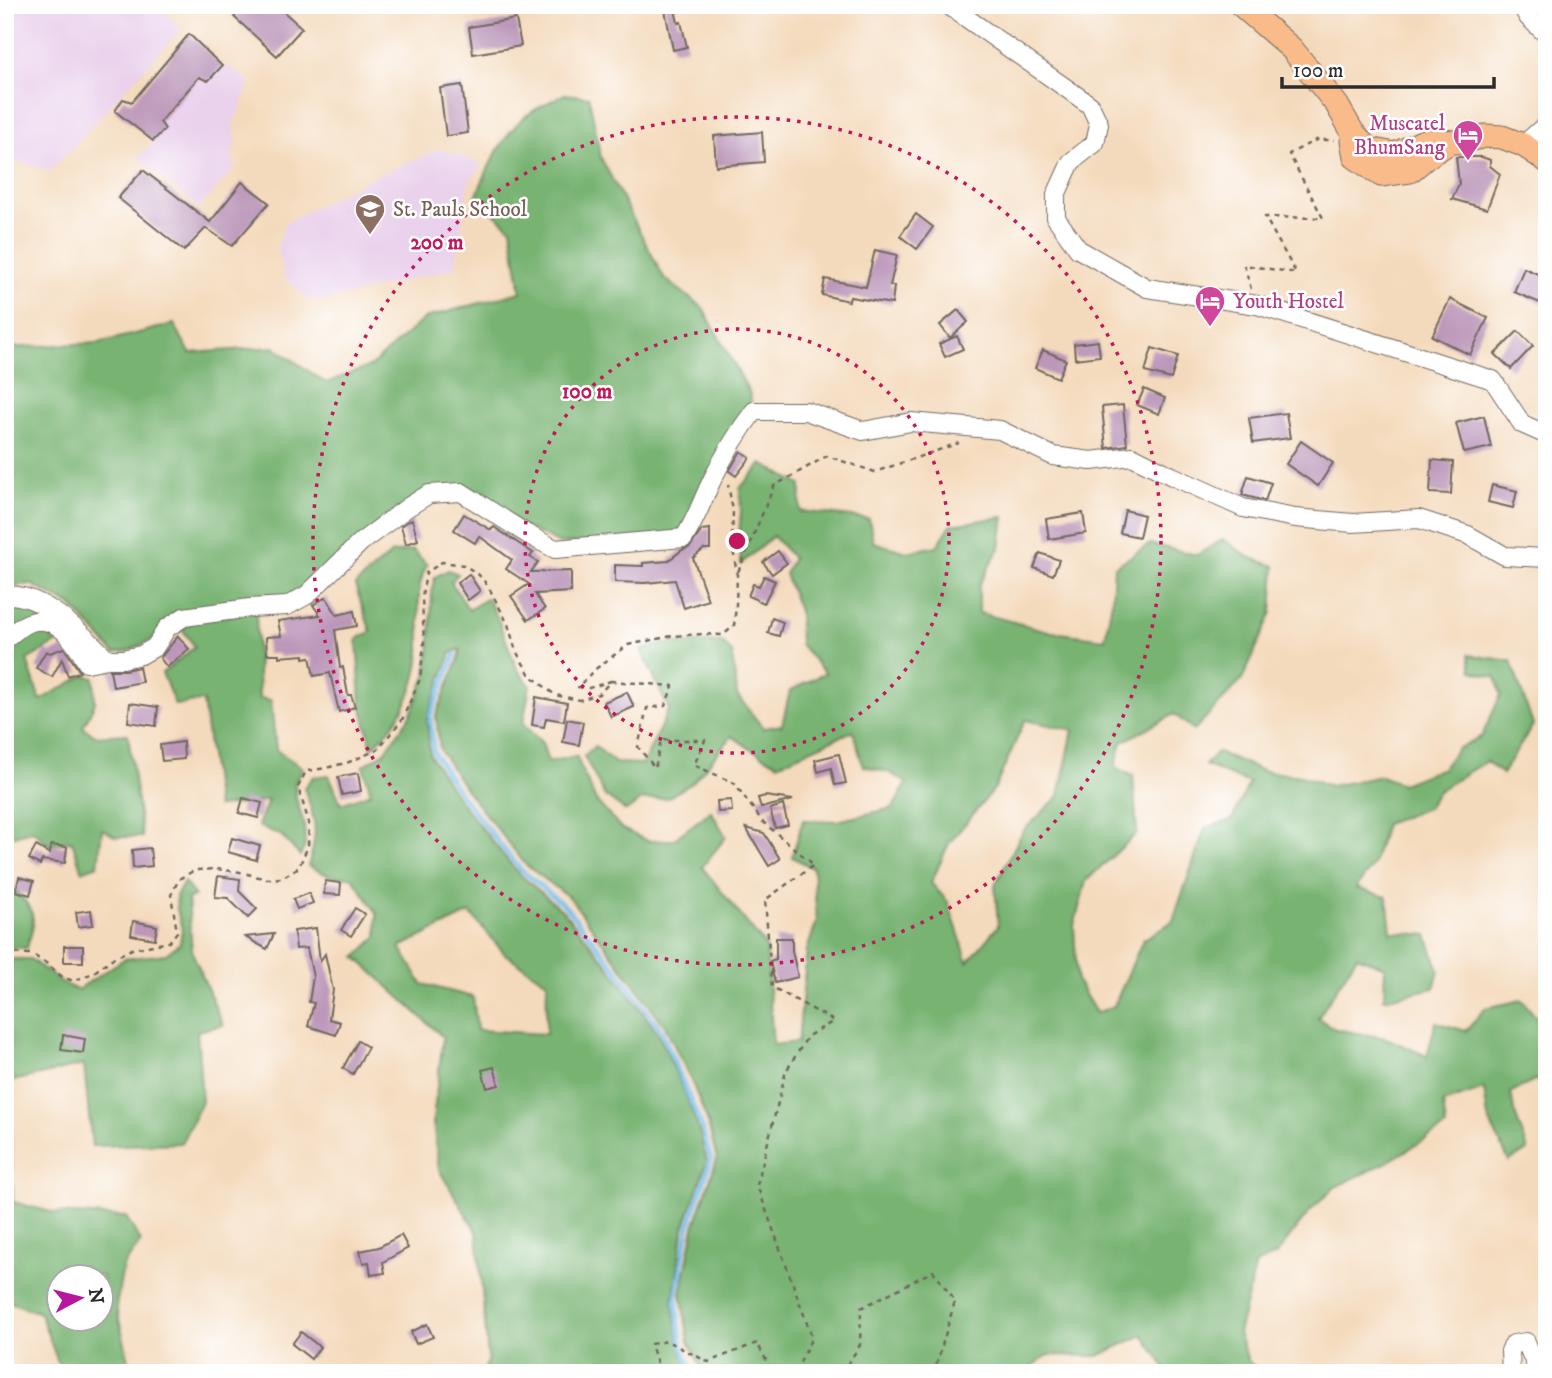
<svg xmlns="http://www.w3.org/2000/svg" width="1552" height="1378" viewBox="0 0 1552 1378" font-family="'IM FELL DW Pica',serif">
<style>
.built{fill:#ead1ec}
.forest{fill:#78b372;stroke:#526f4e;stroke-width:2;fill-rule:evenodd}
.lines{fill:none;stroke-linecap:round;stroke-linejoin:round}
.stream{stroke:#75bfee;stroke-width:4.5}
.building{fill:#bc97ba}
.minor-casing{stroke:#71685e;stroke-width:20}
.major-casing{stroke:#71685e;stroke-width:25}
.path{stroke:#71685e;stroke-width:2.5;stroke-dasharray:5 5;stroke-linecap:butt}
.minor{stroke:#fff;stroke-width:18}
.major{stroke:#fabb8b;stroke-width:23}
.ring{fill:none;stroke:#c2185b;stroke-width:3.5;stroke-dasharray:3.5 7}
.labels{text-anchor:middle;stroke-width:5;stroke-linejoin:round;paint-order:stroke}
.hotel-label{font-size:21px;fill:#b23c85;stroke:#fff;text-anchor:end}
.education-label{font-size:21px;fill:#785e54;stroke:#fff;text-anchor:start}
.centre{fill:#c2185b;stroke:#fff;stroke-width:3.5}
.ring-label{font-size:21px;text-anchor:middle;font-weight:bold;fill:#c2185b;stroke:#fff;stroke-width:5;stroke-linejoin:round;paint-order:stroke}
</style>
<rect width="100%" height="100%" fill="#fff"/>
<filter id="ink" filterUnits="userSpaceOnUse"><feTurbulence type="fractalNoise" baseFrequency=".0143" numOctaves="2"/><feDisplacementMap in="SourceGraphic" scale="14" xChannelSelector="R" yChannelSelector="G"/><feConvolveMatrix kernelMatrix="1 2 1 2 8 2 1 2 1" color-interpolation-filters="sRGB"/></filter>
<filter id="wash" filterUnits="userSpaceOnUse"><feTurbulence type="fractalNoise" baseFrequency=".00686" numOctaves="4" result="noise"/><feDisplacementMap in="SourceGraphic" scale="28" xChannelSelector="R" yChannelSelector="G"/><feGaussianBlur stdDeviation="1.57" result="paint"/><feColorMatrix in="noise" values="0 0 0 0 0 0 0 0 0 0 0 0 0 0 0 0 0 1.4 0 .05"/><feComposite in="paint" operator="in"/></filter>
<g filter="url(#wash)">
<rect width="100%" height="100%" fill="#f4dabc"/>
<g class="built">
<polygon points="5,5 158,5 181,29 50,171 5,158"/>
<polygon points="225,64 249,81 239,112 233,123 236,147 232,150 234,169 199,208 138,158 165,129 160,122 199,77 208,81"/>
<polygon points="441,149 482,164 468,184 455,268 327,301 308,299 285,278 277,249 285,223 375,176"/>
</g>
<g class="forest">
<path d="M564,94L589,97L601,158L664,278L703,308L749,392L751,399V408L690,522L676,535L560,544L538,533L430,489L305,589L285,599L182,613L153,639L128,651L114,653L71,605L31,584L5,586V348L99,343L174,324L190,353L274,347L326,383L371,366L425,318L521,292L511,228L476,197C487,170 497,146 517,124C529,111 548,103 564,94Z"/>
<path d="M762,464L801,485L800,511L869,519L873,542L907,552L937,546L951,525L1004,517L1000,547L979,585V613L1052,632L1105,639L1112,601L1114,567L1150,544L1197,555L1223,539L1248,557L1275,566L1272,612L1242,680L1194,730L1174,714L1122,742L1115,767L1133,776L1137,833L1086,881L1074,926L1077,981L1096,1013L1114,1006L1143,940L1173,921L1205,828L1232,820L1249,783L1205,765L1217,752L1263,771L1301,776L1331,786L1381,776L1402,784L1443,768L1457,749L1482,736L1501,695L1496,677L1472,671L1469,655L1511,661L1533,725L1502,774L1486,761L1438,791L1427,808L1385,824L1373,865L1356,888L1387,897L1391,932L1427,935L1439,971L1434,988L1384,999L1385,967L1357,956L1318,1018L1335,1029L1386,1038L1427,1056L1436,1022L1466,1031L1485,1008L1522,1000L1536,1017L1547,1009V1075L1511,1092L1514,1111L1528,1150L1509,1161L1488,1118L1484,1089L1443,1103L1446,1127L1387,1162L1335,1187L1310,1211L1276,1255L1256,1264L1238,1333L1248,1361L1261,1373H1169L1143,1335L1098,1356L1048,1355L1024,1373H704L689,1342L681,1293L694,1227L717,1159L708,1123L691,1080L665,1026L570,898L526,865L466,790L440,750L436,716L459,658L461,649L451,653L427,718L430,755L458,799L518,873L564,912L609,966L658,1033L683,1088L699,1130L707,1161L683,1231L673,1303L681,1350L691,1373H484L488,1358L477,1232L439,1170L433,1121L443,1037L356,957L377,937V913L352,877L330,876L308,866C319,834 316,820 304,788L313,777L329,775L341,804L371,793L363,766L385,752L410,716L426,676L430,646L432,593L435,577L448,570L458,574L451,582L469,610L487,598L497,617L517,669L530,685L523,724L542,743L548,762L576,756L596,801L622,829L648,841L673,840L711,811L726,837L702,867L766,947L773,1045L798,1042L807,950L817,921L813,868L792,857L803,820L837,821L893,808L907,783L888,772L863,766L853,731L778,764L749,748L732,736L692,783L667,798L642,800L626,811L605,796L584,756L595,746L615,763L643,764L669,709L641,650L664,644L722,642L732,653L737,695L763,728L782,725L790,691L825,673L800,644L799,611L785,574L793,558L773,536L741,564L739,534L741,511L740,488ZM1025,720L1073,730L1059,796L1023,831L995,885L998,926L968,962L948,902L931,883L949,843L995,788ZM470,913L505,954L547,982L546,1034L477,1030L473,997L422,984L400,947Z"/>
<path d="M413,550L427,565C414,588 420,616 420,641C421,667 412,696 397,719C391,729 380,739 372,748L361,704L357,639L371,632L355,585L392,553Z"/>
<polygon points="5,601 32,604 50,621 5,635"/>
<polygon points="256,612 259,698 271,700 276,750 303,768 295,782 296,798 304,824 305,846 300,856 281,835 258,826 268,800 217,807 203,701 175,705 162,673 195,647 182,629 195,620"/>
<polygon points="41,629 63,639 27,660 40,700 85,675 94,678 95,703 83,727 95,736 128,734 142,837 116,837 102,829 98,865 82,871 72,841 48,845 33,830 5,839 5,649 27,630"/>
<path d="M5,870C8,890 31,899 33,919C34,928 29,939 27,948H5Z"/>
<path d="M184,882L195,896L188,899L192,952L223,1025L197,1031L202,1102L181,1143L92,1146L84,1065L8,1082L13,1202L55,1213L126,1217L141,1242L123,1266L116,1307L132,1373H62L40,1313L5,1300V959H30L64,984L77,990L124,959L166,954L180,943L182,929L177,910L176,896ZM60,1276H102V1318H60Z"/>
</g>
<g class="lines">
<polyline class="stream" points="455,655 430,716 434,753 460,794 520,869 566,907 611,962 661,1030 702,1127 711,1160 688,1229 676,1299 682,1347 694,1373"/>
</g>
<g id="blocks">
<g class="building">
<polygon points="244,5 276,5 302,28 277,56 234,17"/>
<polygon points="664,5 674,5 678,23 681,22 687,47 673,50"/>
<polygon points="516,19 521,46 473,54 469,27"/>
<polygon points="189,34 222,66 208,81 199,77 160,122 165,129 153,141 115,111 123,99 132,102"/>
<polygon points="462,85 468,133 446,136 440,88"/>
<polygon points="762,132 764,162 716,166 714,136"/>
<polygon points="1456,157 1482,157 1490,160 1490,166 1500,174 1487,209 1452,199 1459,184"/>
<polygon points="143,170 210,222 242,182 269,203 232,246 206,228 184,251 118,198"/>
<polygon points="916,214 933,227 917,249 900,236"/>
<polygon points="875,250 897,255 890,286 894,286 892,304 850,297 849,301 822,295 825,279 866,287"/>
<polygon points="1524,268 1547,278 1547,306 1514,292"/>
<polygon points="1450,299 1488,318 1470,355 1432,336"/>
<polygon points="958,310 968,322 950,338 940,325"/>
<polygon points="1518,331 1533,346 1511,369 1495,354"/>
<polygon points="957,336 963,349 945,357 939,344"/>
<polygon points="1098,341 1100,356 1075,359 1074,344"/>
<polygon points="1152,348 1178,356 1171,379 1145,372"/>
<polygon points="1043,350 1066,360 1058,378 1035,368"/>
<polygon points="1144,389 1165,398 1159,414 1137,405"/>
<polygon points="1123,405 1127,445 1106,448 1102,407"/>
<polygon points="1286,413 1290,438 1253,443 1249,418"/>
<polygon points="1484,416 1491,447 1464,453 1456,423"/>
<polygon points="1301,441 1333,463 1318,486 1286,464"/>
<polygon points="741,451 750,458 736,476 729,471"/>
<polygon points="1432,460 1453,462 1451,494 1430,493"/>
<polygon points="1248,476 1271,483 1265,501 1242,495"/>
<polygon points="1492,485 1517,491 1513,508 1488,502"/>
<polygon points="1125,510 1144,515 1139,537 1120,533"/>
<polygon points="1083,513 1086,533 1049,539 1046,519"/>
<polygon points="464,514 491,530 494,527 533,553 530,557 538,562 531,572 571,571 571,592 535,594 545,609 528,620 511,596 529,584 506,569 512,560 479,536 475,543 454,530"/>
<polygon points="412,519 418,540 406,544 401,526"/>
<polygon points="710,529 710,549 704,549 693,558 708,600 684,608 675,580 645,583 615,582 615,565 643,566 643,563 668,561 682,550 690,547 702,530"/>
<polygon points="778,551 787,563 772,574 763,562"/>
<polygon points="1040,553 1059,560 1053,575 1034,568"/>
<polygon points="469,574 480,591 468,600 457,583"/>
<polygon points="764,576 775,581 764,603 748,596 753,584 759,586"/>
<polygon points="326,597 337,615 354,611 357,626 335,630 340,668 343,667 348,695 351,695 355,707 339,712 330,673 314,676 310,657 304,658 304,655 279,657 279,654 267,654 266,637 281,636 278,621 320,615 313,605"/>
<polygon points="772,618 783,622 779,636 768,633"/>
<polygon points="178,636 189,649 167,667 160,658"/>
<polygon points="64,648 80,672 68,676 62,659 52,677 36,668 46,651 50,653"/>
<polygon points="139,667 142,682 113,687 110,670 125,670"/>
<polygon points="627,692 634,707 611,717 604,702"/>
<polygon points="536,697 567,703 564,721 546,718 544,727 532,725"/>
<polygon points="130,703 158,707 156,726 128,722"/>
<polygon points="567,719 583,722 579,745 563,742"/>
<polygon points="183,742 184,759 162,761 160,745"/>
<polygon points="839,754 846,783 835,785 831,768 818,772 815,760"/>
<polygon points="358,773 361,791 342,795 338,777"/>
<polygon points="765,796 793,800 761,808 758,798"/>
<polygon points="243,798 262,803 258,818 239,813"/>
<polygon points="731,800 732,811 718,812 717,801"/>
<polygon points="783,805 788,825 775,828 770,809"/>
<polygon points="746,828 764,833 780,859 769,866"/>
<polygon points="232,838 260,846 256,860 228,852"/>
<polygon points="51,845 67,847 65,863 42,860 40,865 29,859 36,846 50,854"/>
<polygon points="150,848 152,866 133,868 132,850"/>
<polygon points="218,876 240,879 239,891 257,909 248,918 228,898 215,897"/>
<polygon points="19,877 34,881 30,895 16,891"/>
<polygon points="325,881 341,883 340,895 324,894"/>
<polygon points="309,893 313,903 297,909 293,899"/>
<polygon points="355,908 365,914 351,936 341,930"/>
<polygon points="91,910 93,925 78,927 76,912"/>
<polygon points="133,921 157,926 155,939 131,935"/>
<polygon points="316,928 320,961 325,954 333,990 329,1019 340,1022 336,1035 308,1026 314,1003 309,1002 313,977 307,948 296,949 294,931"/>
<polygon points="274,934 267,949 245,937"/>
<polygon points="776,938 792,938 792,951 798,977 775,983 770,961 776,959"/>
<rect x="64" y="946" width="19" height="16"/>
<polygon points="63,1035 85,1039 83,1053 61,1050"/>
<polygon points="358,1041 368,1047 353,1074 343,1068"/>
<polygon points="494,1067 499,1085 487,1088 482,1070"/>
<polygon points="401,1235 408,1248 383,1262 385,1273 371,1275 369,1262 363,1263 360,1251 379,1247"/>
<polygon points="427,1324 433,1337 416,1344 411,1332"/>
<polygon points="301,1332 320,1347 311,1359 292,1344"/>
</g>
</g>
</g>
<g filter="url(#ink)">
<use href="#blocks" fill-opacity="0" stroke="#71685e" stroke-width="2"/>
<g class="lines">
<g class="minor-casing">
<g id="minor">
<polyline points="948,5 1090,105 1099,124 1095,143 1071,162 1056,195 1056,218 1078,249 1147,288 1257,305 1493,380 1522,424 1547,435"/>
<polyline points="1521,5 1528,17 1547,35"/>
<polyline points="1523,145 1547,124"/>
<path d="M5,595C45,593 81,634 108,659H123L141,655L155,647L167,628L184,617L250,608L287,606L307,595L361,542L408,507L429,494L461,492L527,534L555,549L684,538C697,518 703,498 713,478C725,454 738,432 754,411H806L863,431L911,422L1000,430L1053,456L1091,461L1132,456L1172,476L1243,508L1295,518L1353,523L1419,519L1468,535L1505,556L1547,558"/>
<path d="M5,640C12,634 20,626 28,623C57,612 75,642 87,663L108,659"/>
<polyline points="1511,1373 1510,1351 1514,1344 1526,1342 1539,1373"/>
</g>
</g>
<g class="major-casing">
<g id="major">
<polyline points="1241,5 1292,49 1337,105 1352,131 1368,149 1395,154 1424,141 1459,142 1485,136 1502,137 1523,145 1547,161"/>
<polyline points="1352,141 1355,157 1381,175 1410,171 1427,157 1450,142"/>
</g>
</g>
<g class="path">
<polyline points="1493,5 1507,12"/>
<polyline points="1251,289 1244,265 1296,273 1265,217 1323,218 1289,154 1316,140 1335,140"/>
<polyline points="738,572 774,486 827,456 875,472 959,443"/>
<polyline points="611,681 673,686 665,706 647,708 638,747 655,768 661,740 705,740 694,765 734,783 763,822 814,865 765,900 772,987 834,1021 808,1036 786,1071 757,1185 812,1337 795,1373"/>
<polyline points="5,953 31,954 46,963 61,976 73,981 93,973 113,958 132,949 169,942 177,932 171,895 179,879 195,870 216,869 240,872 266,879 282,878 299,867 308,846 309,823 298,787 306,771 326,768 349,762 377,750 402,720 420,679 424,644 422,597 426,573 442,562 464,565 479,575 488,586 508,624 516,651 530,675 555,695 580,700 599,694 611,681 589,688 578,687 594,670 628,645 672,636 703,634 723,635 734,626 736,605 737,575 732,542 733,510 728,485"/>
<polyline points="660,1373 651,1344 667,1341 708,1362 757,1343 773,1373"/>
<polyline points="842,1373 860,1345 861,1308 933,1271 955,1301 934,1373"/>
</g>
<use href="#minor" class="minor"/>
<use href="#major" class="major"/>
</g>
</g>
<g class="ring">
<circle cx="737" cy="541" r="212"/>
<circle cx="737" cy="541" r="424"/>
</g>
<defs>
<g id="hotel-pin" transform="scale(1.575)"><path d="M0 17L-7.5 6A9.5 9.5 0 1 1 7.5 6Z" fill="#d1479c" stroke="#fff"/><path d="M-6-4.5h1.5V1H6V5H4.5V3h-9V5H-6ZM-4 0a1.8 1.8 0 1 1 3.6 0ZM.5 0V-2.5h3Q6-2.5 6 0Z" fill="#fff"/></g>
<g id="school-pin" transform="scale(1.575)"><path d="M0 17L-7.5 6A9.5 9.5 0 1 1 7.5 6Z" fill="#8d6e63" stroke="#fff"/><path d="M0-5L7-2L0 1L-7-2ZM-4 1L0 2.5L4 1V4Q0 6-4 4Z" fill="#fff"/></g>
</defs>
<g fill-rule="evenodd">
<use href="#hotel-pin" x="1468" y="135"/>
<use href="#school-pin" x="370" y="209"/>
<use href="#hotel-pin" x="1210" y="301"/>
</g>
<g class="labels">
<g class="hotel-label">
<text x="1445" y="130">Muscatel<tspan x="1445" dy="24">BhumSang</tspan></text>
<text x="1233" y="308" text-anchor="start">Youth Hostel</text>
</g>
<g class="education-label">
<text x="393" y="216">St. Pauls School</text>
</g>
</g>
<circle cx="737" cy="541" r="10" class="centre"/>
<g class="ring-label">
<text x="437" y="249">200 m</text>
<text x="587" y="398">100 m</text>
</g>
<rect width="1552" height="1378" fill="none" stroke="#fff" stroke-width="28"/>
<g transform="translate(80 1298) rotate(83)"><circle r="33" fill="#ffffff" stroke="#aaaaaa" stroke-width="2"/>
<path d="M0-5L12 26L0 18L-12 26Z" fill="#b5179e"/>
<text y="-10" font-size="19" font-weight="bold" text-anchor="middle" fill="#2b2b2b">N</text>
</g>
<path d="M1282 77v10h212v-10" fill="none" stroke="#2b2b2b" stroke-width="3.5"/>
<text x="1293" y="77" font-size="21" fill="#2b2b2b" stroke="#ffffff" stroke-width="5" paint-order="stroke">100 m</text>
</svg>
